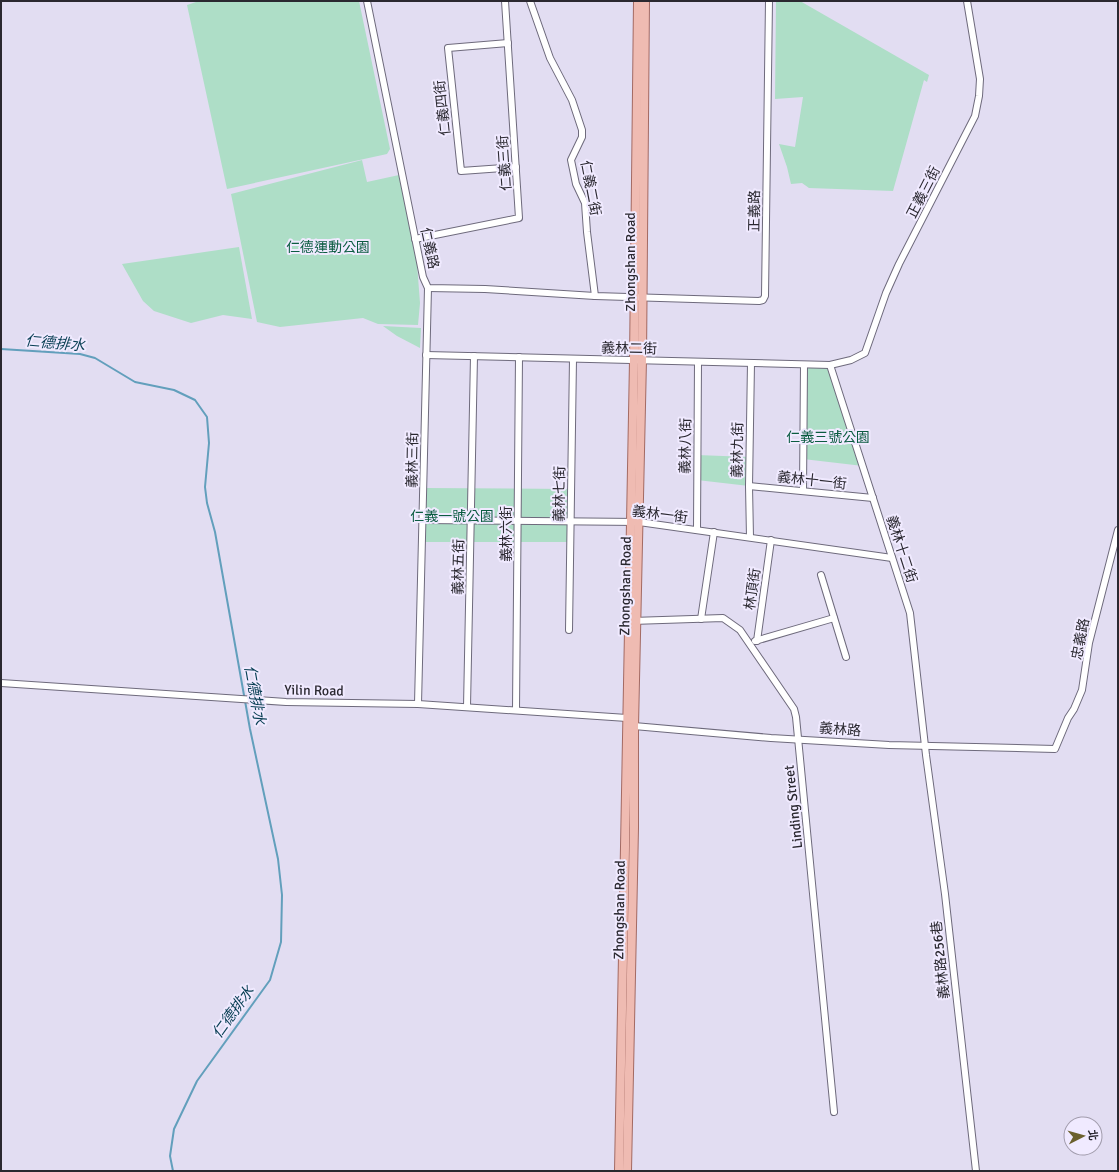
<svg xmlns="http://www.w3.org/2000/svg" width="1119" height="1172" viewBox="0 0 1119 1172" font-family="Signika,'Noto Sans TC',sans-serif">
<style>
.green{fill:#aedec7}
.lines{fill:none;stroke-linecap:round;stroke-linejoin:round}
.stream{stroke:#629fbc;stroke-width:2}
.minor-casing{stroke:#6e6a7c;stroke-width:8}
.major-casing{stroke:#a36a63;stroke-width:10}
.minor{stroke:#fff;stroke-width:6}
.major{stroke:#efbbb2;stroke-width:8}
.labels{text-anchor:middle;stroke-width:4;stroke-linejoin:round;paint-order:stroke}
.street-label{font-size:14px;fill:#2a2830;stroke:#f0eaff}
.park-label{font-size:14px;fill:#0b5c41;stroke:#f0eaff}
.water-label{font-size:15px;font-style:italic;fill:#063d52;stroke:#f0eaff}
</style>
<rect width="100%" height="100%" fill="#e2ddf2"/>
<g class="green">
<polygon points="199,1 222,1 223,2 235,1 359,1 390,149 387,154 227,189 187,5"/>
<polygon points="776,1 800,1 929,75 927,82 924,80 893,191 809,188 802,183 791,184 787,167 779,144 795,147 803,97 775,99"/>
<polygon points="362,160 367,182 399,175 416,251 420,303 418,325 378,324 363,318 280,327 257,322 231,194"/>
<polygon points="239,247 252,319 223,315 191,323 154,311 143,301 122,264"/>
<polygon points="383,326 421,328 420,348 397,336"/>
<polygon points="804,365 830,365 863,466 803,459"/>
<polygon points="697,455 749,457 749,486 697,480"/>
<polygon points="425,488 569,489 567,542 425,542"/>
</g>
<g class="lines">
<polyline class="stream" points="1,349 80,354 95,358 135,382 174,390 195,400 207,417 209,443 205,487 207,503 215,532 250,729 278,859 282,895 281,942 270,980 197,1081 174,1129 170,1156 173,1171"/>
<g class="minor-casing">
<g id="minor">
<polyline points="367,1 423,277 428,288 485,289 595,296 759,301 763,300 765,296 769,1"/>
<polyline points="530,1 550,58 572,100 582,130 582,137 571,160 576,184 585,203 587,232 595,296"/>
<polyline points="508,43 448,48 461,171 516,167"/>
<polyline points="415,239 519,218 505,1"/>
<polyline points="426,355 830,365 851,360 865,353 886,293 899,264 975,116 979,96 980,79 967,1"/>
<polyline points="830,365 910,613 926,755 945,894 976,1171"/>
<polyline points="749,486 873,498"/>
<polyline points="803,491 804,365"/>
<polyline points="423,520 639,522 892,558"/>
<polyline points="697,530 698,362"/>
<polyline points="750,537 749,486 751,363"/>
<polyline points="821,575 846,657"/>
<polyline points="701,619 714,532"/>
<polyline points="632,621 723,618 740,630 794,709 796,717 834,1112"/>
<polyline points="569,630 573,359"/>
<polyline points="755,641 834,618"/>
<polyline points="757,641 771,540"/>
<polyline points="1,683 286,702 418,704 627,718 634,726 771,738 889,745 1055,749 1068,718 1074,709 1082,690 1089,643 1118,530"/>
<polyline points="418,704 428,288"/>
<polyline points="467,707 474,356"/>
<polyline points="516,710 519,357"/>
</g>
</g>
<g class="major-casing">
<g id="major">
<polyline points="619,1171 634,360 638,1"/>
<polyline points="627,1171 634,828 634,726 642,360 645,1"/>
</g>
</g>
<use href="#minor" class="minor"/>
<use href="#major" class="major"/>
</g>
<g class="labels">
<g class="street-label">
<text transform="translate(442 108) rotate(-96)" y="5">仁義四街</text>
<text transform="translate(504 163) rotate(-94)" y="5">仁義三街</text>
<text transform="translate(591 188) rotate(79)" y="5">仁義二街</text>
<text transform="translate(923 192) rotate(-63)" y="5">正義三街</text>
<text transform="translate(754 211) rotate(-89)" y="5">正義路</text>
<text transform="translate(430 248) rotate(78)" y="5">仁義路</text>
<text transform="translate(630 262) rotate(-90)" y="5">Zhongshan Road</text>
<text transform="translate(629 348) rotate(1)" y="5">義林二街</text>
<text transform="translate(685 446) rotate(-89)" y="5">義林八街</text>
<text transform="translate(737 450) rotate(-89)" y="5">義林九街</text>
<text transform="translate(412 460) rotate(-89)" y="5">義林三街</text>
<text transform="translate(812 480) rotate(6)" y="5">義林十一街</text>
<text transform="translate(559 494) rotate(-89)" y="5">義林七街</text>
<text transform="translate(660 514) rotate(7)" y="5">義林一街</text>
<text transform="translate(506 534) rotate(-90)" y="5">義林六街</text>
<text transform="translate(902 549) rotate(72)" y="5">義林十二街</text>
<text transform="translate(458 567) rotate(-89)" y="5">義林五街</text>
<text transform="translate(625 586) rotate(-89)" y="5">Zhongshan Road</text>
<text transform="translate(752 589) rotate(-82)" y="5">林頂街</text>
<text transform="translate(1080 639) rotate(-79)" y="5">忠義路</text>
<text transform="translate(314 690) rotate(1)" y="5">Yilin Road</text>
<text transform="translate(840 729) rotate(4)" y="5">義林路</text>
<text transform="translate(793 807) rotate(-96)" y="5">Linding Street</text>
<text transform="translate(619 910) rotate(-89)" y="5">Zhongshan Road</text>
<text transform="translate(940 960) rotate(-96)" y="5">義林路256巷</text>
</g>
<g class="park-label">
<text x="328" y="252">仁德運動公園</text>
<text x="828" y="442">仁義三號公園</text>
<text x="452" y="521">仁義一號公園</text>
</g>
<g class="water-label">
<text transform="translate(55 343) rotate(5)" y="5">仁德排水</text>
<text transform="translate(255 695) rotate(80)" y="5">仁德排水</text>
<text transform="translate(233 1012) rotate(-54)" y="5">仁德排水</text>
</g>
</g>
<rect width="1119" height="1172" fill="none" stroke="#2a2830" stroke-width="4"/>
<g transform="translate(1083 1136) rotate(84)"><circle r="19" fill="#f0eaff" stroke="#a19cac"/>
<path d="M0-3L7 15L0 10L-7 15Z" fill="#6b602d"/>
<text y="-6" font-size="11" font-weight="bold" text-anchor="middle" fill="#2a2830">北</text>
</g>
</svg>
